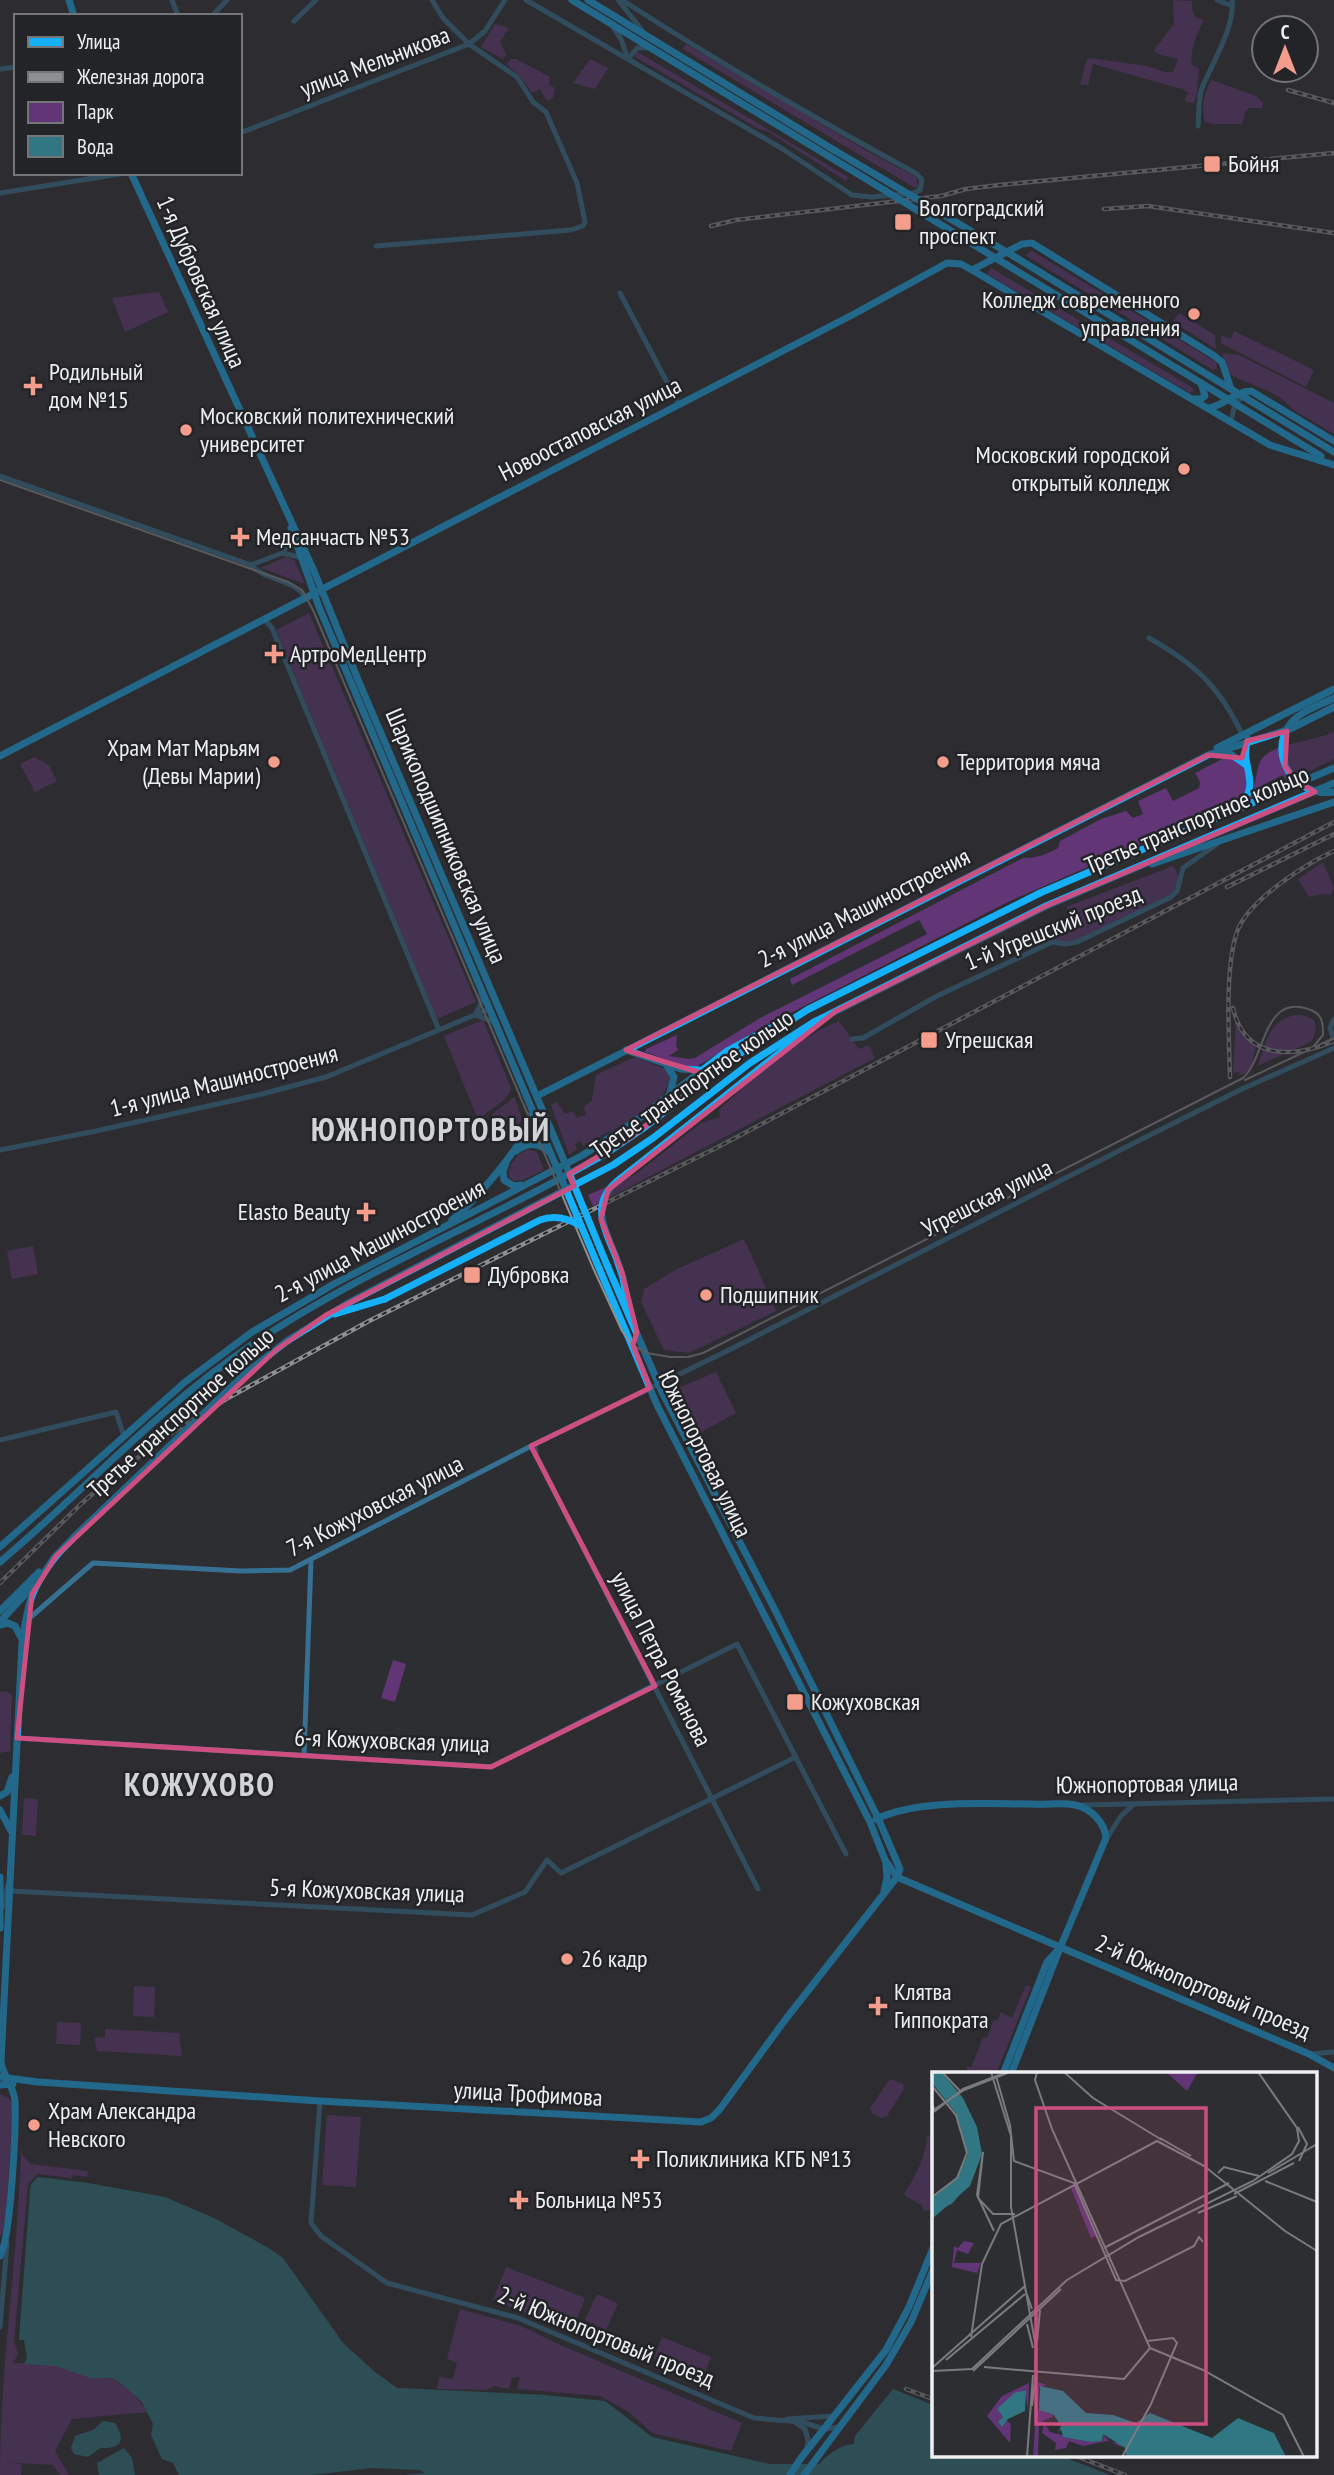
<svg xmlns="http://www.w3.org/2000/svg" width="1334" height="2475" viewBox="0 0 1334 2475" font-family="'PT Sans Narrow',sans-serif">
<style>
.green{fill:#623577}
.water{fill:#307683}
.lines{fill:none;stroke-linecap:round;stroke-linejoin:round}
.minor{stroke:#367193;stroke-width:5}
.major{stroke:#15b0f8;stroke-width:7}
.tram{stroke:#8e8f92;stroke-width:2}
.rail-casing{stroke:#8e8f92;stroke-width:4.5}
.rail{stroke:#232427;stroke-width:2;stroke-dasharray:5;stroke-linecap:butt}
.major-bridge{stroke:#15b0f8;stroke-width:7}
.marked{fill:none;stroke:#cd4e80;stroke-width:5;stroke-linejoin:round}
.poi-dot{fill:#f59d8d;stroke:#232427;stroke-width:2.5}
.labels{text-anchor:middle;stroke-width:5;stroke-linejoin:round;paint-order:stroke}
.street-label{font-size:24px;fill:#eeeff1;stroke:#232427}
.poi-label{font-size:24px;fill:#eeeff1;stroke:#232427;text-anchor:start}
.district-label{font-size:32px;font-weight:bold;letter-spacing:2px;fill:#d1d3d6;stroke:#232427}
.inset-river{fill:none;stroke:#307683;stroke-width:3.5}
.inset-road{fill:none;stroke:#7a7b7e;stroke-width:2}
.view{fill:#cd4e80;fill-opacity:0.15;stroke:#cd4e80;stroke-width:3.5}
.inset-edge{fill:none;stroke:#eeeff1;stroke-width:3.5}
</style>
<rect width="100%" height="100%" fill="#2d2e31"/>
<g class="green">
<path d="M1173,0L1192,1V9L1195,17L1203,20V22C1196,36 1190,49 1192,65L1199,69L1197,93L1194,103L1186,102L1185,100L1188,93L1182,89L1093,64L1088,85H1080L1087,59L1090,58L1147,66L1165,72H1173L1178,59L1158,54L1154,50L1174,24Z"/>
<polygon points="495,24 509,28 500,42 506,55 503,59 481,47"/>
<polygon points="686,44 867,151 916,177 918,186 915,188 683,49"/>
<polygon points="636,51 848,177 846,181 767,131 759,129 637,58 634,56"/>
<polygon points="511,59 516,59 550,77 549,85 555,88 553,98 547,101 540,89 532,93 520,76 507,64"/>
<polygon points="590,59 608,68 595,89 573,83"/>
<path d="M1212,80L1256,96L1263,103L1262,108H1250L1246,111L1242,124H1213L1205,122C1201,110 1204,89 1212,80Z"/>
<polygon points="1032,251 1216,362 1217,368 1213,370 1025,255"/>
<polygon points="991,268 1193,388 1194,391 1190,393 987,274"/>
<polygon points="159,292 168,312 125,332 112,298"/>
<polygon points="1179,313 1215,335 1216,349 1173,322"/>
<polygon points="1234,331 1314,370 1306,387 1221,343 1221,335 1231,339"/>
<path d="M1222,353L1239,355L1334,403V434L1292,409C1279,390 1247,385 1228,373Z"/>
<polygon points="286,557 294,560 305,584 261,568"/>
<polygon points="309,613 476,1002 437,1019 276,630"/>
<path d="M1334,732V759L1287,782L1283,775L1263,785L1265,792L1250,799C1256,786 1255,772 1261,760C1270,744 1315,741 1334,732Z"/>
<path d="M1228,756C1232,759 1239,762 1243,765C1255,778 1245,797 1233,804L1012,900L761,1028L696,1067L684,1066L645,1052L646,1049L677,1035L676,1046L678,1050L669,1056L689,1059L695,1058L760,1018L927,934L919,920L792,985L790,979L1023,858C1036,858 1046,855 1058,848L1060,841L1101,819L1126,811L1133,818L1143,814L1138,801L1166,788L1173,801L1199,788L1200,782L1195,773Z"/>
<polygon points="34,757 49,765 57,781 35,792 20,764"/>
<polygon points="1323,862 1334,888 1330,895 1321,894 1309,897 1298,879"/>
<path d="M1173,866C1182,876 1178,886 1170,895L1071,942L1054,941V939L1066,933L1065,930L1070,913L1066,907Z"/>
<path d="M1295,1015H1302L1314,1020L1316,1028L1312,1041L1258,1066C1265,1043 1269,1021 1295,1015Z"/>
<polygon points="1236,1017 1245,1034 1256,1046 1250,1072 1240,1075 1239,1072 1233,1073"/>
<path d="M483,1020L511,1088C506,1111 464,1109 490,1139L487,1142L444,1036Z"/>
<path d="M839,1021L859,1049L869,1045L875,1058L593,1206L588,1195L636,1174L701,1123L720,1117L719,1110C754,1077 793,1040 839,1021Z"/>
<path d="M637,1058L665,1069L670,1077C666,1110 609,1130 583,1146L580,1141L575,1145L577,1149L569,1155L551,1105L557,1102L565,1114L573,1111L577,1118L586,1115L584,1107L592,1100L596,1075L630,1059Z"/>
<path d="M512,1098H515L522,1119C516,1133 504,1141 492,1128C486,1110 504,1109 512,1098Z"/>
<path d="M528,1149L537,1152L544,1170L523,1180L514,1181L509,1177C507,1166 518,1153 528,1149Z"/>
<polygon points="744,1239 776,1311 689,1353 664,1350 641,1302 644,1289 677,1269"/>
<polygon points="33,1246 38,1274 12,1279 7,1251"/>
<polygon points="716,1372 736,1413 694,1436 674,1394 676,1389"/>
<polygon points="393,1660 406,1664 395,1702 381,1698"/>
<polygon points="7,1691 12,1695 10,1751 0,1753 0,1692"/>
<polygon points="24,1798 38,1799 36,1836 22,1835"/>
<polygon points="1026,1985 1031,1987 996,2074 967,2074 967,2066 971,2068 983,2037 987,2038 994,2019 997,2021 1001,2012 1012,2018"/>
<polygon points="134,1986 155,1987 154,2017 133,2016"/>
<polygon points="57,2022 81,2023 80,2045 56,2044"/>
<polygon points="105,2029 179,2033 182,2056 97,2051 94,2037 105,2038"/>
<polygon points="890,2079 903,2084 904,2089 887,2116 881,2118 872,2113 870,2108"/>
<polygon points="0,2094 9,2098 13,2105 5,2230 0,2237"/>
<polygon points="327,2115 361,2117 356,2187 322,2185"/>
<path d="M927,2136H931L933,2147V2209L923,2211L922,2205L905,2196V2192C916,2175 926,2156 927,2136Z"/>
<path d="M21,2149L23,2156L31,2164L88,2171L87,2177L73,2175L72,2178L38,2174L28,2184L14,2341L18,2354L13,2363C27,2364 45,2362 58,2366C77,2372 92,2380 112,2378C125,2385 140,2399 147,2412L72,2419L55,2451L69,2475H60L53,2465L5,2462L22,2464L21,2475H0C0,2366 18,2258 21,2149Z"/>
<polygon points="506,2267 585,2298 572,2331 493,2300"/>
<polygon points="597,2294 618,2304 606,2330 585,2320"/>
<polygon points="460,2309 521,2326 556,2343 742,2423 731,2451 652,2433 629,2412 600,2396 517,2389 520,2377 512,2378 509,2389 494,2386 486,2390 437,2389 439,2377 453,2379 457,2363 447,2359"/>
<polygon points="662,2337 711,2357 703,2378 654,2358"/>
</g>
<g class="water">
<path d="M38,2177L88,2183L165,2197L214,2218L267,2247L283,2258L343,2343L375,2372L397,2388L545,2395L605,2401L652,2437L770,2464H819C829,2454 839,2445 854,2444L855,2436L893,2389L933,2405V2456H1061L1110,2475H405L425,2473L420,2470L372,2468L311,2475H179L173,2463L162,2459L151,2435L153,2424L142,2402L118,2381L112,2378H90L56,2366L24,2364L27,2358L24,2340H19L30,2192L31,2184Z"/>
<path d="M103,2421L115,2423C127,2442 120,2449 100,2448L88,2457L74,2454L71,2448L75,2436L93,2430Z"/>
<polygon points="124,2448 132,2458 135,2475 99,2475 97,2463"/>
</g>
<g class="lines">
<g class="minor">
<polyline points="172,0 178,16"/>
<path d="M526,0L781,148L852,195L872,197L914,193L920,190L922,180L917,174C816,119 718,62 622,0"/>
<polyline points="618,0 642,30"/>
<polyline points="1217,0 1232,6"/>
<polyline points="212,16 227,0"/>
<polyline points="294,21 316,0"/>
<polyline points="613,27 621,39 628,59"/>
<polyline points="628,59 637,48 648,48"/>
<polyline points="0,69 16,67"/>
<path d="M1198,126C1199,114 1198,99 1202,88C1212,63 1235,28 1232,0"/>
<polyline points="240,133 469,44 485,31 505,0"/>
<polyline points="0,193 126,173"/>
<polyline points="376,246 571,230 583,226 585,222 577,183 546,112 533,102 517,77 469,44 443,18 432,0"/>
<polyline points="620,293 679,405"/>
<polyline points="1231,422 1235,403 1246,395"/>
<path d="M0,476L251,565C267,582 293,578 306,598"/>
<polyline points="282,553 293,538"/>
<polyline points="251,565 282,553 299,557"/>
<polyline points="265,620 272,628 439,1030"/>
<path d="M1149,638C1195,664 1219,686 1242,734"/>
<polyline points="475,1015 481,1003 481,992"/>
<polyline points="475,1015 494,1022"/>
<polyline points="1334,1019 1330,1028 1334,1041"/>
<polyline points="852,1039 863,1038 937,996 1052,942 1066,944 1077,942 1171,897 1177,891 1183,868 1217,844"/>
<polyline points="0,1150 96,1131 262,1094 326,1077 489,1009"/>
<polyline points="0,1440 116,1412 124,1436"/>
<polyline points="535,1444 536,1455 758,1889"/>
<polyline points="25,1622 93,1563 241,1571 290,1570 535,1444 727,1351 1142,1139 1242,1089 1334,1048"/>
<polyline points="17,1738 491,1767 737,1644 846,1854"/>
<polyline points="304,1756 311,1560"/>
<polyline points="1082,1805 1334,1799"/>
<polyline points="1107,1838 1121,1816 1133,1805"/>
<polyline points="11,1891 472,1915 525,1892 547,1860 561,1873 796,1757"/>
<polyline points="3,1907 8,1883"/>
<polyline points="1309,2054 1334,2052"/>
<polyline points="320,2101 311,2223 321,2236 387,2283 518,2318 754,2418 802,2422 824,2429 839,2427"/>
<polyline points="0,2327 7,2243"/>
<polyline points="787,2419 833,2416"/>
<polyline points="796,2423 805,2429 808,2440 807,2449"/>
</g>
<g class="major">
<polyline points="69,0 74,16"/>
<polyline points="572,0 830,157"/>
<polyline points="588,0 834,150"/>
<polyline points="131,173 314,571 359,682 560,1151"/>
<polyline points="1015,257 1334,452"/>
<polyline points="1007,265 1321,456"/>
<polyline points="972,270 1022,244 1032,243 1213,355 1222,362 1231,389"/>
<polyline points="1194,399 1201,399 1205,396 1201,383"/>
<path d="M1208,408C1224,406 1235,391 1251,391L1334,441"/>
<polyline points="291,528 319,607 551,1154"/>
<polyline points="1217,748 1334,689"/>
<polyline points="1219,753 1232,755 1246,765"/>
<polyline points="0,756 854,314 947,263 961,264 972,270 1270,445 1334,465"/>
<path d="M1236,809C1265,784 1238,767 1248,739"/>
<polyline points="1152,864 1334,802"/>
<polyline points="626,1050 681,1069 699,1070"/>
<polyline points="667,1066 674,1077 670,1093"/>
<polyline points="537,1096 1208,755 1290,729 1334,707"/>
<polyline points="710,1108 808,1030"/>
<path d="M516,1151C527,1142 539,1143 549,1152"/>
<polyline points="506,1163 503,1171 504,1180 514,1186 521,1185"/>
<path d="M452,1220C472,1204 531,1138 532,1114"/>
<polyline points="616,1257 623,1278 627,1303"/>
<polyline points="599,1268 657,1405 870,1822 885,1860 897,1877 1309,2054 1334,2068"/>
<polyline points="335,1314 385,1299"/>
<polyline points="287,1341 350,1302 613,1165 653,1138 750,1063 814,1022 1046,906 1334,783"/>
<polyline points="0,1547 185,1382 252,1332 334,1284 583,1155 637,1120 727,1051 772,1027"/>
<polyline points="53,1559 76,1535"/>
<path d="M0,1562C84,1491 158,1408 250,1346C361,1270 489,1221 605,1154L645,1127L742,1052L807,1010L1040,893L1334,768"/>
<polyline points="0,1611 39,1572"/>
<polyline points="0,1622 33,1586"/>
<polyline points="0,1625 8,1623 15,1626 22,1639"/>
<polyline points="0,1796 7,1792 12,1777"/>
<polyline points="0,1810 11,1831"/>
<path d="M876,1819C921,1799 984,1804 1032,1804C1046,1805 1062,1802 1075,1805C1091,1808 1105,1823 1106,1838L1060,1948L1011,2074"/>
<polyline points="0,1877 0,1928"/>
<polyline points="884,1891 887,1878 886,1864"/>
<polyline points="1003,2074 1047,1962 1057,1951"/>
<polyline points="0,2077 38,2082 320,2101 701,2122 711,2118 720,2109 785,2020 897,1877 900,1869 878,1818 776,1612 663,1394 607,1265"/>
<polyline points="0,2085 13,2084"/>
<path d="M0,2256C11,2239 16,2126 15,2101C14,2086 2,2075 1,2061L22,1644C28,1602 30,1590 56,1556"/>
<polyline points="790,2475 801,2458 886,2350 909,2307 933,2248"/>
<polyline points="804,2475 886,2365 911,2322 933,2270"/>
</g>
<g class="tram">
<path d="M0,480L288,582L302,590L313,610L594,1270L622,1331L632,1345L647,1353L670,1357H688L703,1353L1243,1078C1266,1058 1263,989 1313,1011C1323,1016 1323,1025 1323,1035L1313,1047"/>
<polyline points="1245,1080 1334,1038"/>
</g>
<g class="rail-casing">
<g id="rail">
<polyline points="1288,90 1334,103"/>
<polyline points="1104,209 1148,206 1334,233"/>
<polyline points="711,226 736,220 941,196 966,189 999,185 1334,153"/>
<polyline points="1227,887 1334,834"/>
<path d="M1233,1008C1245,1061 1294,1058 1334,1041"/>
<path d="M1230,1077C1229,1039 1224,960 1239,927C1253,898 1305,864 1334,851"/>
<polyline points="0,1583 82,1503 116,1474 164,1438 226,1399 369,1321 716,1148 1334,822"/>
<polyline points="906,2389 933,2399"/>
<polyline points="1076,2456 1125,2475"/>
</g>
</g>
<use href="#rail" class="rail"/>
<g class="major-bridge">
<polyline points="834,150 1015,257"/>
<polyline points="830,157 1007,265"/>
<path d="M1334,698C1320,705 1301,711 1291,723C1266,755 1296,798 1334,792"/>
<polyline points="560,1151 607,1265"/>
<polyline points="551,1154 599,1268"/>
<path d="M616,1257C605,1230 590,1205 616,1182L710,1108"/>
<path d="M385,1299L540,1220C554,1215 568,1218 581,1226"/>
<polyline points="76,1535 247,1372 287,1341"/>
</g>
</g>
<path d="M0 0H1334V2475H0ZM1287,731L1285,766L1296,781L1315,792L1046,906L836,1011L608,1190L601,1219L622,1272L637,1332L633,1345L650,1388L531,1446L655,1686L491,1767L17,1738L32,1594L56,1556L276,1350L326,1315L574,1186L569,1174L631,1137L711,1076L626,1050L1208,755L1242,758L1247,741Z" fill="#2d2e31" fill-opacity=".55" fill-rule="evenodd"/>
<path class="marked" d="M1287,731L1285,766L1296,781L1315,792L1046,906L836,1011L608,1190L601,1219L622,1272L637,1332L633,1345L650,1388L531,1446L655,1686L491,1767L17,1738L32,1594L56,1556L276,1350L326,1315L574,1186L569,1174L631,1137L711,1076L626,1050L1208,755L1242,758L1247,741Z"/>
<g class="poi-dot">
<rect x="1203" y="155" width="18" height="18" rx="3.5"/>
<rect x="894" y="213" width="18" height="18" rx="3.5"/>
<circle cx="1194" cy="314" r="7"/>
<path d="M29.5 375.5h7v7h7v7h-7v7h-7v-7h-7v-7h7z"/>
<circle cx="186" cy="430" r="7"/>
<circle cx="1184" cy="469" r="7"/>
<path d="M236.5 526.5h7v7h7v7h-7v7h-7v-7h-7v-7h7z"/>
<path d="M270.5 643.5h7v7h7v7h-7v7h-7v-7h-7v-7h7z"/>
<circle cx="274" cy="762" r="7"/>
<circle cx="943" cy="762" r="7"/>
<rect x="920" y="1031" width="18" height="18" rx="3.5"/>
<path d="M362.5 1201.5h7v7h7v7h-7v7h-7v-7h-7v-7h7z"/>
<rect x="463" y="1266" width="18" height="18" rx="3.5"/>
<circle cx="706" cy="1295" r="7"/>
<rect x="786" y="1693" width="18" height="18" rx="3.5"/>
<circle cx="567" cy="1959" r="7"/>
<path d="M874.5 1995.5h7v7h7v7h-7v7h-7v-7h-7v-7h7z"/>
<circle cx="34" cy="2125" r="7"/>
<path d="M636.5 2148.5h7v7h7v7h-7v7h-7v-7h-7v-7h7z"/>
<path d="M515.5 2189.5h7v7h7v7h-7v7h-7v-7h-7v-7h7z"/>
</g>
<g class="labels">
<g class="street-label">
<text transform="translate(375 62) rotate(-21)" y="8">улица Мельникова</text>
<text transform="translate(201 282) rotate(66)" y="8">1-я Дубровская улица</text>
<text transform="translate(590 429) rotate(-27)" y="8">Новоостаповская улица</text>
<text transform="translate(1197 820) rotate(-23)" y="8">Третье транспортное кольцо</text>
<text transform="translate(446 836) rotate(67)" y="8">Шарикоподшипниковская улица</text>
<text transform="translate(864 908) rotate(-27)" y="8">2-я улица Машиностроения</text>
<text transform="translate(1053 928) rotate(-22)" y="8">1-й Угрешский проезд</text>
<text transform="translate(224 1081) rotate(-14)" y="8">1-я улица Машиностроения</text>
<text transform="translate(692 1084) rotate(-35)" y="8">Третье транспортное кольцо</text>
<text transform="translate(987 1198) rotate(-27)" y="8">Угрешская улица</text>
<text transform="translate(380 1241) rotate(-28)" y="8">2-я улица Машиностроения</text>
<text transform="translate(181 1413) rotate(-42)" y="8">Третье транспортное кольцо</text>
<text transform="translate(705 1454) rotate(64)" y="8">Южнопортовая улица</text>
<text transform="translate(375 1506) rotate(-27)" y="8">7-я Кожуховская улица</text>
<text transform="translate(661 1659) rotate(63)" y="8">улица Петра Романова</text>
<text transform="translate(392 1741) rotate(2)" y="8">6-я Кожуховская улица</text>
<text transform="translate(1147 1784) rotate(-1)" y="8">Южнопортовая улица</text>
<text transform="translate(367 1891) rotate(2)" y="8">5-я Кожуховская улица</text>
<text transform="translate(1203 1987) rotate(23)" y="8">2-й Южнопортовый проезд</text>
<text transform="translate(528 2094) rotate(3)" y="8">улица Трофимова</text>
<text transform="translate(606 2337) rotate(22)" y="8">2-й Южнопортовый проезд</text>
</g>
<g class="poi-label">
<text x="1228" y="172">Бойня</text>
<text x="919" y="216">Волгоградский<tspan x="919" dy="28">проспект</tspan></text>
<text x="1180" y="308" text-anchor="end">Колледж современного<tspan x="1180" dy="28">управления</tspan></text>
<text x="49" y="380">Родильный<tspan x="49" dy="28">дом №15</tspan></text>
<text x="200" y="424">Московский политехнический<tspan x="200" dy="28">университет</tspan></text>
<text x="1170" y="463" text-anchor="end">Московский городской<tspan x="1170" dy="28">открытый колледж</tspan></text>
<text x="256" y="545">Медсанчасть №53</text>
<text x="290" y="662">АртроМедЦентр</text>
<text x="260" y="756" text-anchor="end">Храм Мат Марьям<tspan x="260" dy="28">(Девы Марии)</tspan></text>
<text x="957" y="770">Территория мяча</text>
<text x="945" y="1048">Угрешская</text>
<text x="350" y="1220" text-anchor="end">Elasto Beauty</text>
<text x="488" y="1283">Дубровка</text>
<text x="720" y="1303">Подшипник</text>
<text x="811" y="1710">Кожуховская</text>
<text x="581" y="1967">26 кадр</text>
<text x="894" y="2000">Клятва<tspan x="894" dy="28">Гиппократа</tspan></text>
<text x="48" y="2119">Храм Александра<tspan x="48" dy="28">Невского</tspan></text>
<text x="656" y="2167">Поликлиника КГБ №13</text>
<text x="535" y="2208">Больница №53</text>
</g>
<g class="district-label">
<text x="431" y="1141">ЮЖНОПОРТОВЫЙ</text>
<text x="200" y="1796">КОЖУХОВО</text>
</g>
</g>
<g transform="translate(932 2072)">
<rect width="385" height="385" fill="#2d2e31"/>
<path d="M234,0H266L255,19ZM143,114L164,164L159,166L139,116ZM32,169L42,171L36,182L25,178L22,191H49L45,201L20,195L22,174L26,176ZM106,310L115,313L107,315L106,337L122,344L111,349L118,360L159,370L171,369V362L178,370L188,371L190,375L176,369L151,374L137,369L134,376L123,378L124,371L110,361L112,352L107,351L106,385H101ZM97,311L96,341L93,317L65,337L71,345L68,354L74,348L79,352L78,371L55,344L70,324Z" fill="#623577"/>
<path d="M0,0H9L31,26L45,55L50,82L38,114L0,147V126L25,107L36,82L24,41L0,11ZM108,314L131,319L154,341L181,343L204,351L218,341L280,366L306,346L342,361L354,385H194L193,376L171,362L170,369L159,370L131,365L129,357L126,361L129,354L122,343L107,338ZM94,318L93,339L76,347L70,355L66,350L71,345L65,337L82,321Z" fill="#307683"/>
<path class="inset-river" d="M0,2L29,39L41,85L37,109L19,130L0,140"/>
<path class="inset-road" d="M10,0L29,20M59,0L79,64V135L104,276L103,300M105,0L103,8L120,57L218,276M132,0L161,26L230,68M64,4L78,53L82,89L142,111L184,208L193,209L262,174L267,165L271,170M0,14L24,43L35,81L25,106L0,125M0,31L3,39L31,17L75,0M0,39L32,18L78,0M366,55L375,72L367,89M228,66L259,84M271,93L353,159L385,179M286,101L292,95L327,104M336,101L385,72M333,109L385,130M302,122L362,91M266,141L305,124M62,159L45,123L51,80L46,126L61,142H83M172,176L297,111M93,217L100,237M95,252L101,276M39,265L50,192L69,152L225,69L274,95M105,270L108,238M218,276L271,298L351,343L372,385M14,288L93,222M52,295L192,307L218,276M0,296L93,214M0,299L40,297L135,208L207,165L321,109L360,82L367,69L365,56L326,0M41,299L129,217M100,334L104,300M95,385L101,303M190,385L219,332L245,271L241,266L215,269"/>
<path class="view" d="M104,36H274V352H104Z"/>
<rect width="385" height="385" class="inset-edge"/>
</g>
<rect x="14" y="14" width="228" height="161" fill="#232427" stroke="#747578" stroke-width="2"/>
<rect x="28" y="37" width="35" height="10" fill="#15b0f8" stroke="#747578" stroke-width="2"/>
<text x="77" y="49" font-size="21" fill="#eeeff1">Улица</text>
<rect x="28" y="72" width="35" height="10" fill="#8e8f92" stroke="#747578" stroke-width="2"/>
<text x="77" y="84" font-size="21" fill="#eeeff1">Железная дорога</text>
<rect x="28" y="102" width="35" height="21" fill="#623577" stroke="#747578" stroke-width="2"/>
<text x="77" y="119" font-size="21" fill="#eeeff1">Парк</text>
<rect x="28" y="136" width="35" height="21" fill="#307683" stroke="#747578" stroke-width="2"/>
<text x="77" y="154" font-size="21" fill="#eeeff1">Вода</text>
<g transform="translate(1285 49)"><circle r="33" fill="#232427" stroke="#747578" stroke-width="2"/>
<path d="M0-5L12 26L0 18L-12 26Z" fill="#f59d8d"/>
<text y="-10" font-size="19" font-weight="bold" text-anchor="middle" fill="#eeeff1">С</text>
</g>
</svg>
